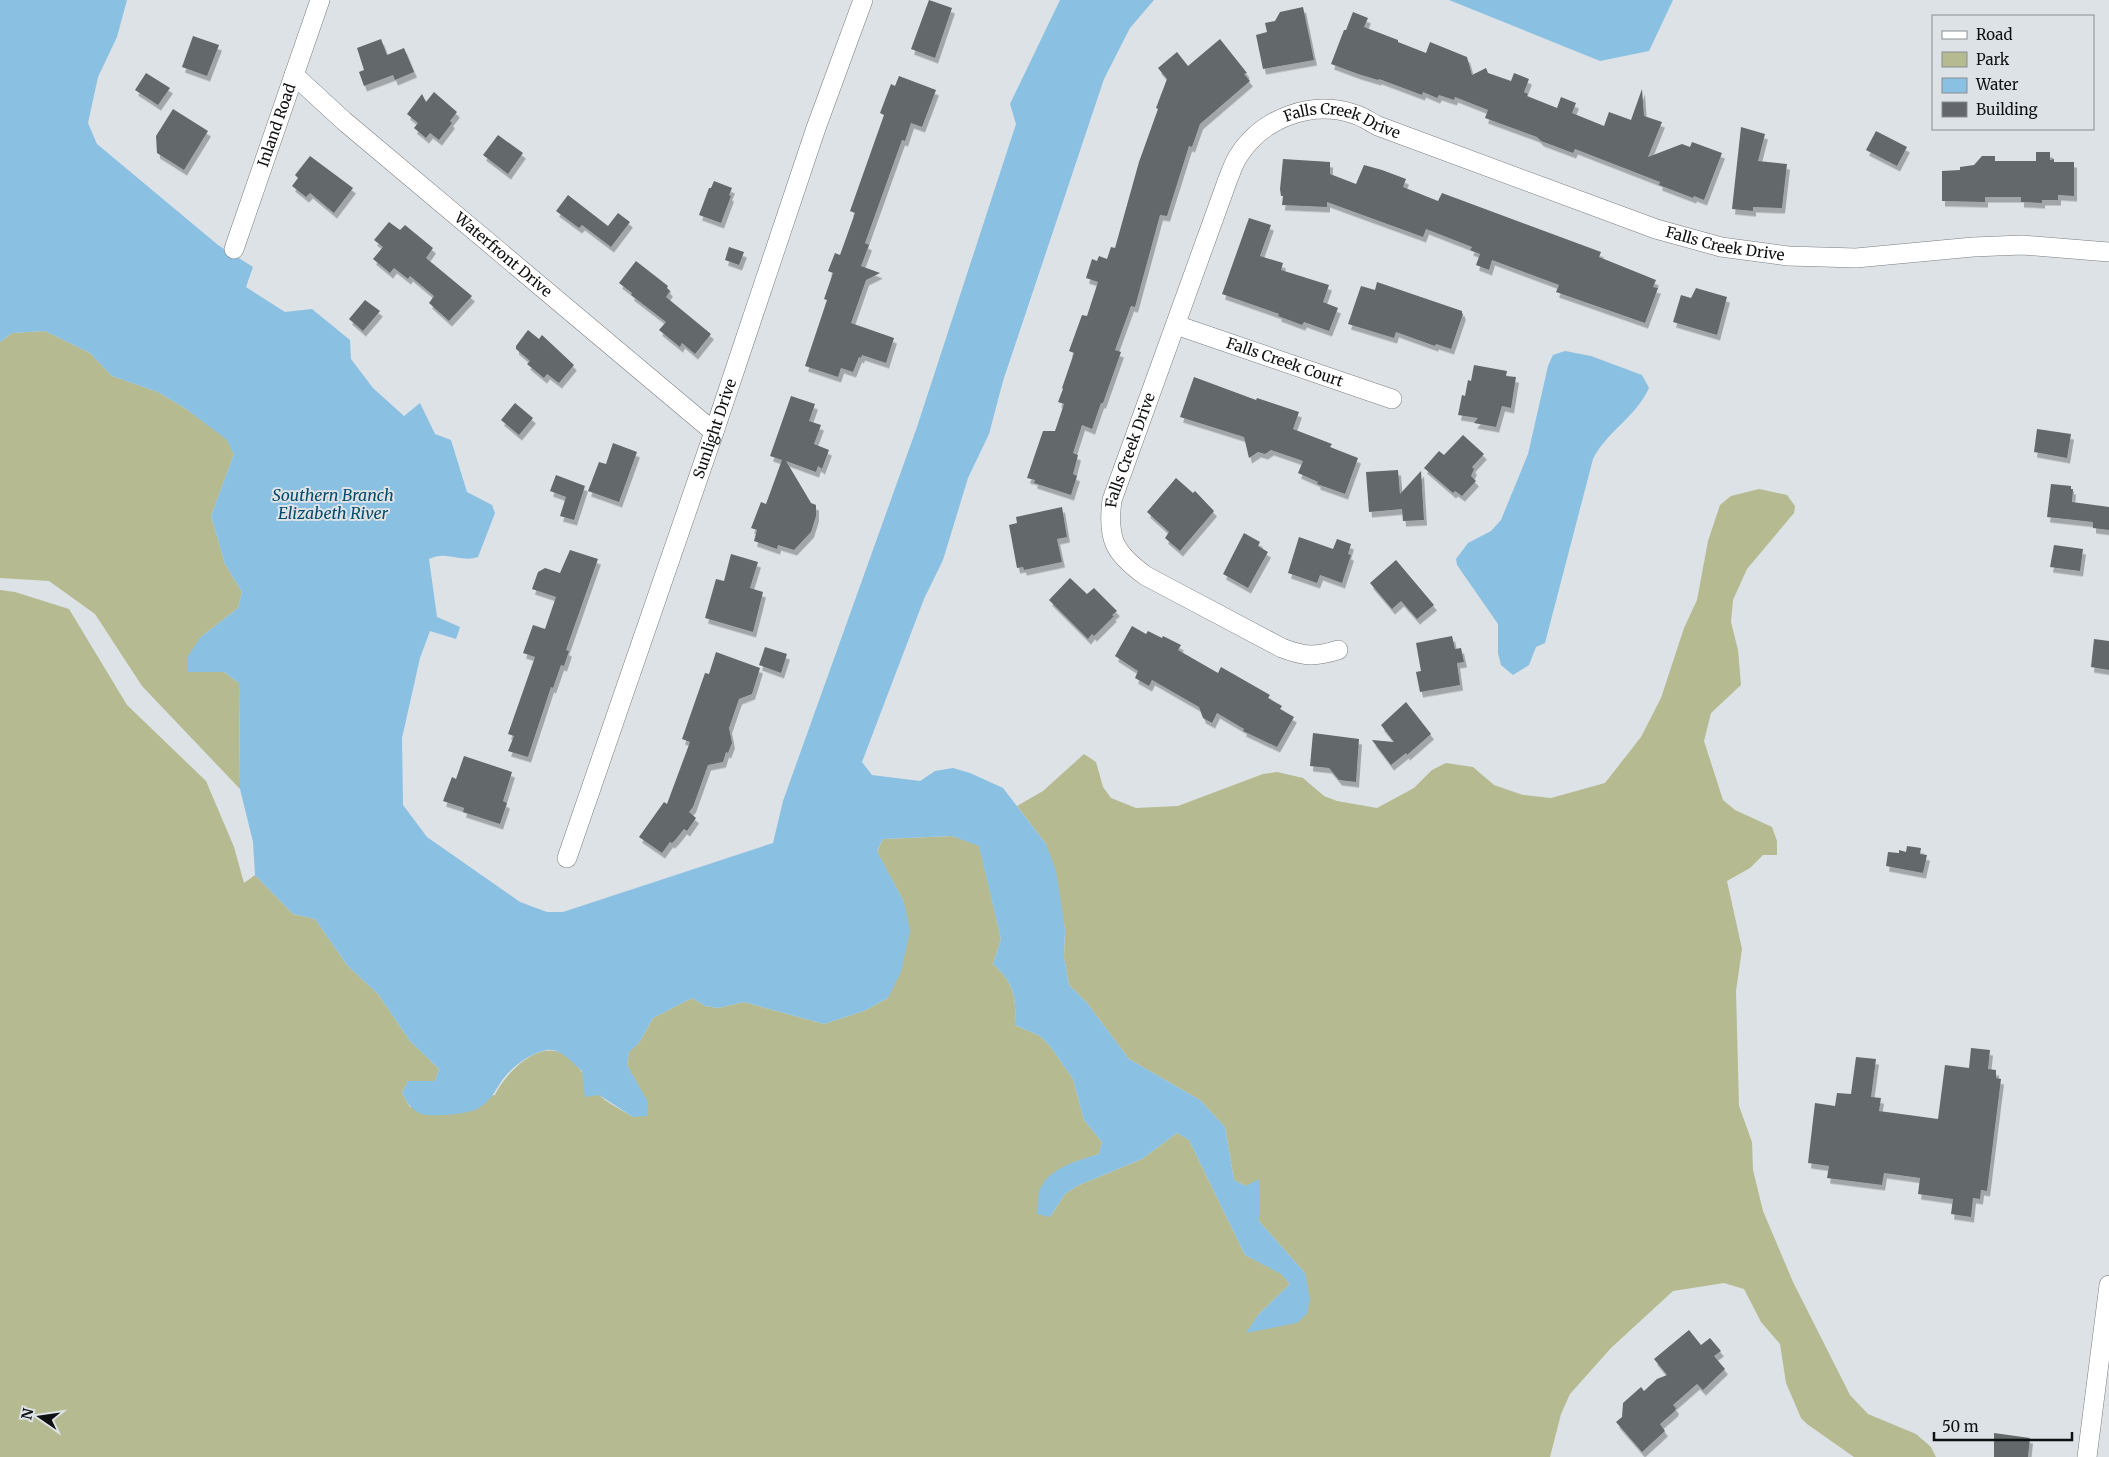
<svg xmlns="http://www.w3.org/2000/svg" width="2109" height="1457" viewBox="0 0 2109 1457" font-family="Merriweather,serif">
<style>
.green{fill:#b5ba90}
.water{fill:#8ac0e2}
.building{fill:#63676b;filter:url(#shadow)}
.lines{fill:none;stroke-linecap:round;stroke-linejoin:round}
.minor-casing{stroke:#797d81;stroke-width:20}
.minor{stroke:#fff;stroke-width:19}
.labels{text-anchor:middle;stroke-width:4;stroke-linejoin:round;paint-order:stroke}
.street-label{font-size:15px;fill:#0e1011;stroke:#dde2e6}
.water-label{font-size:16px;font-style:italic;fill:#034b6c;stroke:#dde2e6}
</style>
<defs>
<filter id="shadow"><feDropShadow dx="3" dy="5.5" stdDeviation="0" flood-color="#0004"/></filter>
</defs>
<rect width="100%" height="100%" fill="#dde2e6"/>
<g class="green">
<polygon points="45,331 90,353 112,376 158,392 186,409 226,438 234,454 211,516 225,564 242,592 238,608 201,637 188,672 224,672 239,683 240,789 142,686 95,614 49,581 0,578 0,342 12,333"/>
<path d="M1759,489L1787,495L1795,506L1794,513L1747,569L1733,600L1731,622L1738,650L1741,685L1711,713L1704,741L1723,800L1735,810L1772,827L1777,841V855H1763L1750,868L1727,881L1742,949L1736,991L1739,1106L1752,1142L1753,1170L1763,1211L1793,1282L1850,1395L1868,1414L1916,1434L1931,1447L1936,1457H1854L1807,1424L1801,1418L1786,1383L1780,1344L1761,1322L1744,1289L1724,1283L1673,1291L1611,1348L1570,1394L1561,1414L1550,1457H0V590L15,592L69,609L127,705L206,781L234,847L244,883L255,875L293,914L315,919L347,965L378,994L410,1041L439,1069L435,1081H408L402,1093L410,1107L495,1095C504,1075 538,1039 563,1054C582,1066 585,1080 598,1094C607,1103 622,1110 633,1117L647,1102L627,1065L629,1051L639,1043L653,1018L692,998L705,1006L718,1008L744,1002L824,1024L864,1011L888,998L904,902L877,852L883,839L952,836L979,845L1001,939L993,964C1015,984 1016,997 1015,1025L1040,1036L1050,1046L1073,1079L1084,1120L1102,1142L1099,1154L1072,1163L1050,1217L1065,1194L1077,1186L1142,1159L1177,1133L1189,1140L1245,1255L1282,1274L1290,1284L1259,1314L1247,1333L1305,1273L1259,1221V1180L1246,1186L1234,1180L1225,1127L1200,1100L1129,1059L1087,1003L1069,985L1064,957L1065,929L1046,844L1017,806L1043,791L1084,754L1096,762L1103,787L1111,798L1136,808L1178,806L1263,774L1277,772L1303,778L1324,796L1337,801L1377,808L1414,788L1432,770L1446,763L1473,767L1494,785L1523,795L1551,798L1605,783L1641,737L1661,698L1684,628L1697,600L1708,541L1720,505L1731,496Z"/>
</g>
<g class="water">
<path d="M0,0H127L117,37L98,77L88,123L97,144L218,245L253,267L246,287L285,312L312,309L350,340L351,359L373,388L404,416L420,403L435,434L451,440L467,492L492,505L495,513L478,557C460,563 447,550 429,559L437,617L460,627L456,639L430,631L420,658L402,738L403,805L427,837L520,902L547,912H563L773,843L783,801L917,427L1016,124L1010,104L1060,0H1154L1130,28L1104,79L1003,381L989,434L968,478L943,560L924,599L862,762L872,775L920,781L935,771L953,768L970,773L1003,788L1046,844L1056,871L1065,929L1064,957L1069,985L1087,1003L1129,1059L1200,1100L1225,1127L1234,1180L1246,1186L1259,1179V1221L1305,1273L1310,1299L1307,1314L1297,1323L1246,1333L1259,1314L1290,1284L1281,1274L1245,1255L1189,1140L1177,1133L1142,1159L1077,1186L1065,1194L1050,1217L1037,1214C1038,1206 1037,1194 1041,1187C1051,1167 1080,1160 1099,1154L1102,1142L1084,1120L1073,1079L1050,1046L1040,1036L1015,1025C1016,997 1015,984 993,964L1001,939L979,846L952,836L883,839L877,851L904,902L910,931L901,972L888,998L864,1011L824,1024L744,1002L718,1008L705,1006L692,998L653,1018L639,1043L629,1052L627,1065L648,1102V1116L633,1117L599,1095L585,1097L582,1071C573,1063 560,1048 547,1050C530,1053 510,1068 501,1082C493,1094 491,1100 479,1108C471,1114 428,1118 419,1113C411,1109 407,1102 402,1093L408,1081H435L439,1069L410,1041L378,994L347,965L315,919L293,914L255,875L253,842L240,789L239,683L224,672H188V656L201,637L238,608L242,592L225,564L211,516L234,454L226,439L186,409L158,392L112,376L90,353L45,331L12,333L0,342Z"/>
<polygon points="1449,0 1673,0 1649,51 1600,61"/>
<path d="M1565,351L1591,356L1642,375L1649,388C1635,418 1608,430 1593,459L1545,643L1536,647L1529,665L1513,675L1501,665L1498,653V624L1457,565L1456,559L1468,543L1491,531L1501,520L1528,454L1548,366L1553,355Z"/>
</g>
<g class="building">
<polygon points="929,0 952,8 935,58 911,49"/>
<polygon points="1303,7 1314,60 1263,69 1256,35 1267,32 1265,23 1275,21 1280,12"/>
<polygon points="1353,12 1368,18 1364,27 1398,40 1398,42 1426,53 1430,42 1467,57 1472,75 1486,68 1488,73 1511,81 1514,73 1529,79 1524,92 1528,94 1527,96 1557,108 1561,97 1576,103 1572,113 1604,126 1609,112 1631,120 1642,89 1644,116 1662,122 1648,157 1682,144 1690,147 1692,142 1722,153 1704,200 1694,196 1693,198 1659,185 1660,182 1575,149 1573,153 1541,141 1537,137 1485,118 1488,110 1455,97 1454,100 1439,95 1437,98 1423,92 1422,95 1379,79 1378,80 1358,74 1331,64 1344,30 1346,30"/>
<polygon points="193,36 219,45 207,76 182,67"/>
<polygon points="381,39 387,55 404,48 414,72 395,80 393,75 364,86 359,72 364,70 357,48"/>
<polygon points="1220,39 1247,73 1244,74 1250,81 1200,124 1192,147 1189,146 1167,216 1160,215 1135,307 1131,306 1115,350 1121,352 1103,403 1101,403 1092,429 1082,425 1073,453 1078,455 1073,474 1077,476 1071,495 1034,483 1035,480 1027,478 1043,431 1055,431 1064,404 1058,402 1063,389 1062,388 1074,353 1069,351 1082,315 1087,316 1098,282 1086,278 1092,259 1097,261 1099,256 1107,259 1111,247 1115,248 1139,162 1158,109 1156,108 1167,79 1158,68 1177,52 1188,66"/>
<polygon points="146,73 170,88 158,105 135,90"/>
<polygon points="899,76 936,90 922,127 911,123 905,141 902,140 865,243 869,245 861,266 880,273 866,280 851,323 894,338 886,363 862,355 861,358 859,357 853,372 841,368 838,377 805,366 827,300 824,299 833,273 828,271 835,253 840,255 855,213 850,211 884,115 880,113 891,84 895,86"/>
<polygon points="434,92 457,112 450,121 452,123 439,140 430,133 426,138 414,128 418,123 407,114 422,94 426,102"/>
<polygon points="173,109 208,131 184,170 157,153 156,136"/>
<polygon points="1741,127 1765,134 1758,161 1787,164 1782,208 1753,207 1753,211 1732,209"/>
<polygon points="1876,131 1907,147 1897,166 1866,150"/>
<polygon points="498,135 523,153 508,174 483,155"/>
<polygon points="2036,152 2050,152 2050,160 2054,159 2054,162 2074,162 2074,196 2058,195 2058,200 2042,200 2042,203 2021,202 2021,197 1985,197 1985,202 1942,201 1942,171 1960,170 1960,167 1974,165 1982,156 1995,156 1995,161 2036,161"/>
<polygon points="310,156 353,188 334,213 310,193 306,197 292,186 298,178 295,175"/>
<polygon points="1283,159 1330,162 1330,174 1356,184 1364,165 1382,170 1406,179 1403,187 1438,201 1442,193 1601,252 1599,257 1656,280 1653,287 1658,288 1645,323 1556,292 1559,285 1492,260 1489,270 1476,265 1480,254 1470,250 1472,247 1426,229 1423,237 1327,202 1327,207 1282,205 1283,196 1281,196 1280,189"/>
<polygon points="714,181 732,188 729,195 731,196 721,223 699,215 709,188 711,188"/>
<polygon points="568,195 608,226 618,213 630,222 611,247 582,225 579,228 556,211"/>
<polygon points="1249,218 1271,225 1260,256 1283,263 1281,270 1329,285 1323,302 1338,308 1329,331 1304,322 1302,325 1278,316 1279,314 1222,294"/>
<polygon points="389,222 400,230 405,225 433,248 426,258 472,296 449,321 429,303 434,296 410,276 408,279 394,268 390,273 373,259 383,247 374,240"/>
<polygon points="729,247 744,252 739,265 725,260"/>
<polygon points="636,261 668,286 667,288 670,291 666,297 711,334 695,354 682,343 680,347 659,330 666,322 631,295 632,293 619,283"/>
<polygon points="1377,282 1462,311 1462,313 1463,314 1451,349 1436,344 1435,346 1396,332 1394,338 1348,324 1361,286 1375,290"/>
<polygon points="1696,288 1727,297 1717,335 1673,322 1681,295 1691,298"/>
<polygon points="365,300 380,311 363,331 349,319"/>
<polygon points="528,330 539,339 542,335 574,365 559,383 547,374 544,378 527,364 530,361 516,349 516,346"/>
<polygon points="1474,365 1507,371 1506,376 1516,377 1511,408 1502,406 1496,427 1474,423 1478,418 1458,415 1462,395 1465,396 1468,380 1471,381"/>
<polygon points="1194,377 1256,400 1257,398 1299,412 1293,429 1332,444 1330,447 1358,458 1345,494 1317,484 1318,482 1298,473 1303,461 1271,450 1265,454 1258,452 1249,458 1244,437 1180,417"/>
<polygon points="791,396 815,404 809,421 821,425 814,444 829,450 822,469 818,466 816,472 786,461 811,503 816,505 816,516 811,532 794,550 778,545 777,549 754,541 757,530 751,528 761,502 766,504 782,460 770,456"/>
<polygon points="515,403 533,418 519,435 501,420"/>
<polygon points="2037,429 2071,434 2067,458 2034,452"/>
<polygon points="1463,435 1484,454 1472,467 1474,469 1471,476 1476,481 1462,496 1455,491 1453,493 1424,468 1439,451 1444,455"/>
<polygon points="613,443 637,452 619,502 588,491 599,462 606,464"/>
<polygon points="1398,470 1400,494 1421,471 1424,520 1403,521 1402,509 1369,512 1366,472"/>
<polygon points="556,475 585,486 574,520 560,516 566,497 550,491"/>
<polygon points="1176,478 1193,493 1195,491 1214,511 1180,551 1165,538 1169,532 1147,512"/>
<polygon points="2051,484 2071,486 2071,489 2073,489 2072,502 2109,507 2109,530 2093,528 2093,522 2047,517"/>
<polygon points="1062,507 1067,537 1057,539 1062,562 1024,570 1023,567 1017,568 1009,525 1017,523 1016,517"/>
<polygon points="1244,533 1260,542 1258,546 1268,552 1248,588 1223,574"/>
<polygon points="1299,537 1333,549 1337,539 1351,544 1348,554 1351,555 1342,583 1320,575 1317,583 1288,573"/>
<polygon points="2054,545 2083,549 2080,571 2050,567"/>
<polygon points="570,550 598,559 566,650 569,651 564,666 561,665 553,688 551,687 528,757 508,751 514,736 508,734 535,657 523,653 533,625 545,629 556,597 532,589 538,572 545,568 560,573"/>
<polygon points="731,554 758,562 750,588 763,592 753,632 705,618 716,579 724,581"/>
<polygon points="1396,560 1434,605 1417,619 1401,601 1392,609 1370,583"/>
<polygon points="1070,578 1087,594 1094,588 1117,611 1112,615 1114,616 1094,636 1092,634 1088,639 1049,600"/>
<polygon points="1132,626 1146,634 1148,631 1162,638 1163,636 1181,645 1178,650 1218,673 1221,667 1270,695 1268,698 1282,706 1280,709 1294,717 1277,747 1243,731 1244,729 1217,713 1212,723 1203,718 1199,707 1152,680 1149,686 1135,678 1138,671 1115,656"/>
<polygon points="1452,636 1455,649 1461,648 1464,662 1457,663 1460,685 1420,692 1416,672 1421,671 1416,643"/>
<polygon points="2094,639 2109,641 2109,670 2091,667"/>
<polygon points="765,647 787,654 781,673 759,665"/>
<polygon points="716,652 760,668 752,694 739,699 729,728 732,743 728,753 726,752 723,762 708,765 693,807 689,812 696,818 687,831 684,829 676,839 672,843 670,842 662,853 639,837 664,802 667,804 690,742 682,739 705,673 709,674"/>
<polygon points="1406,702 1431,734 1407,755 1406,753 1391,765 1372,740 1394,742 1381,725"/>
<polygon points="1313,733 1359,739 1356,782 1339,780 1329,768 1310,766"/>
<polygon points="464,756 512,772 503,801 507,803 500,824 463,812 464,808 443,801 452,777 456,779"/>
<polygon points="1907,846 1921,848 1920,854 1927,855 1923,873 1886,866 1888,852 1899,853 1899,850 1906,852"/>
<polygon points="1971,1048 1990,1050 1988,1069 1996,1070 1996,1078 2001,1079 1987,1191 1981,1190 1980,1199 1973,1198 1971,1217 1951,1214 1953,1199 1918,1194 1920,1178 1884,1173 1882,1185 1827,1178 1829,1166 1808,1163 1815,1103 1835,1106 1837,1093 1851,1094 1856,1057 1876,1059 1871,1097 1881,1098 1879,1111 1938,1119 1945,1065 1969,1068"/>
<polygon points="1689,1330 1701,1345 1710,1338 1721,1351 1714,1356 1725,1369 1703,1390 1697,1384 1673,1405 1676,1408 1675,1411 1660,1424 1665,1431 1642,1452 1616,1422 1622,1417 1623,1403 1641,1387 1644,1391 1657,1379 1667,1375 1654,1359"/>
<polygon points="1994,1433 2030,1438 2028,1457 1994,1457"/>
</g>
<g class="lines">
<g class="minor-casing">
<g id="minor">
<path id="s1" d="M294,75L344,121L714,432"/>
<path id="s2" d="M234,249L320,0"/>
<path id="s3" d="M1176,325L1392,399"/>
<path id="s4" d="M1338,650C1315,657 1305,657 1282,648L1146,576C1114,553 1107,539 1112,500L1228,179C1231,172 1234,162 1239,155C1263,118 1311,100 1354,114C1362,116 1370,122 1378,126L1656,229L1721,247L1788,256L1856,258L1973,247L2022,245L2109,252"/>
<path id="s5" d="M567,858L714,432L816,128L863,0"/>
<polyline points="2087,1457 2109,1285"/>
</g>
</g>
<use href="#minor" class="minor"/>
</g>
<g class="labels">
<g class="street-label">
<text dy="5" stroke="none"><textPath href="#s2" startOffset="131">Inland Road</textPath></text>
<text dy="5" stroke="none"><textPath href="#s4" startOffset="789">Falls Creek Drive</textPath></text>
<text dy="5" stroke="none"><textPath href="#s4" startOffset="1194">Falls Creek Drive</textPath></text>
<text dy="5" stroke="none"><textPath href="#s1" startOffset="276">Waterfront Drive</textPath></text>
<text dy="5" stroke="none"><textPath href="#s3" startOffset="115">Falls Creek Court</textPath></text>
<text dy="5" stroke="none"><textPath href="#s5" startOffset="454">Sunlight Drive</textPath></text>
<text dy="5" stroke="none"><textPath href="#s4" startOffset="354">Falls Creek Drive</textPath></text>
</g>
<g class="water-label">
<text x="333" y="501">Southern Branch<tspan x="333" dy="18">Elizabeth River</tspan></text>
</g>
</g>
<rect x="1932" y="15" width="162" height="115" fill="#dde2e6" stroke="#8a8e91"/>
<rect x="1942" y="31" width="25" height="8" fill="#ffffff" stroke="#8a8e91"/>
<text x="1976" y="40" font-size="15" fill="#0e1011">Road</text>
<rect x="1942" y="52" width="25" height="15" fill="#b5ba90" stroke="#8a8e91"/>
<text x="1976" y="65" font-size="15" fill="#0e1011">Park</text>
<rect x="1942" y="78" width="25" height="15" fill="#8ac0e2" stroke="#8a8e91"/>
<text x="1976" y="90" font-size="15" fill="#0e1011">Water</text>
<rect x="1942" y="102" width="25" height="15" fill="#63676b" stroke="#8a8e91"/>
<text x="1976" y="115" font-size="15" fill="#0e1011">Building</text>
<g transform="translate(40 1417) rotate(283)" stroke="#dde2e6" stroke-width="4" paint-order="stroke">
<path d="M0-4L9 19L0 12L-9 19Z" fill="#0e1011"/>
<text y="-8" font-size="14" font-weight="bold" text-anchor="middle" fill="#0e1011">N</text>
</g>
<path d="M1934 1432v8h138v-8" fill="none" stroke="#0e1011" stroke-width="2.5"/>
<text x="1942" y="1432" font-size="15" fill="#0e1011" stroke="#dde2e6" stroke-width="4" paint-order="stroke">50 m</text>
</svg>
